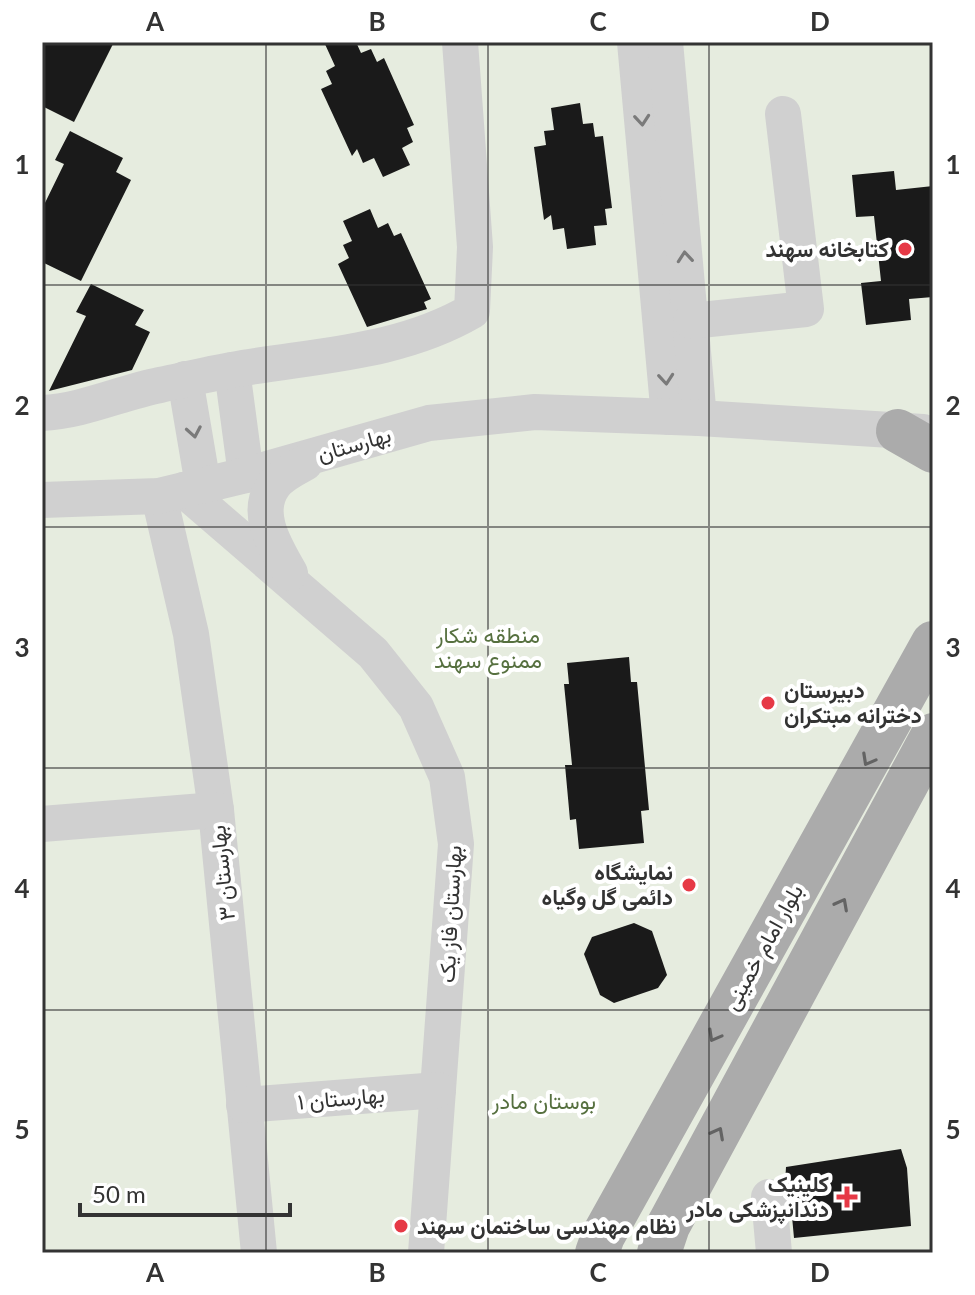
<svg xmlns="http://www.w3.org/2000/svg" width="975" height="1295" viewBox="0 0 975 1295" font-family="Lato,Vazirmatn,sans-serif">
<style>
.green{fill:#e6ecdf}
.building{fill:#1a1a1a}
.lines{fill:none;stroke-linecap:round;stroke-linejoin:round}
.minor{stroke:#d0d0d0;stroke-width:36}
.major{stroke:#ababab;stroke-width:44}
.oneway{stroke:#7a7a7a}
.oneway2{stroke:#636363}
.grid{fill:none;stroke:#333;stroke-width:2;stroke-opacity:0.55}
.poi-dot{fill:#e63946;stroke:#fff;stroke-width:3}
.labels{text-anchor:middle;stroke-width:8;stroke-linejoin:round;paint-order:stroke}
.poi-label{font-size:22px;font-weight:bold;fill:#333;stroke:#fff;text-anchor:end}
.street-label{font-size:22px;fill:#333;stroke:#fff}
.park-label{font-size:22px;fill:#56703f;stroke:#fff}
.neatline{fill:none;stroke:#333;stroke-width:3}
.grid-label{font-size:26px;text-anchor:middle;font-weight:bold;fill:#333}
</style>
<rect width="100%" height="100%" fill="#fff"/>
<rect class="green" x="42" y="42" width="891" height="1211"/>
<g class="building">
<polygon points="42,42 114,42 74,122 42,106"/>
<polygon points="324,42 356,42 361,53 371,49 377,62 384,58 414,125 407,128 413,142 402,148 410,165 383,177 374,158 363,163 357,149 352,156 321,89 332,84 326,71 335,66"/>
<polygon points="580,103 583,124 593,123 595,137 603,136 612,208 605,209 607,225 594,226 596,245 567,249 564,228 553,230 551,215 544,220 534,147 546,145 544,131 554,130 551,108"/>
<polygon points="70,131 123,158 116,172 131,180 81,281 42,262 42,209 64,164 55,160"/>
<polygon points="894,171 896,190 933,186 933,297 909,299 911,320 866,325 861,283 881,281 874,216 856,217 852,175"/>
<polygon points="370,209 378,228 388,223 394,236 401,233 431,299 424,302 427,309 367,327 338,264 349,258 343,245 352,241 343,221"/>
<polygon points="91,284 144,310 135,325 150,332 132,370 49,391 86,316 76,312"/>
<polygon points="629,657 631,682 637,682 649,810 641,811 644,843 579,849 576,819 570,820 565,765 572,765 564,684 569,684 567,663"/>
<polygon points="634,923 652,931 667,975 658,988 614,1003 600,995 584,954 592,937"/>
<polygon points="901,1149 907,1168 911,1226 794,1238 790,1195 785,1184 786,1167"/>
</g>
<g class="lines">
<g class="minor">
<polyline points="635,42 669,417"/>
<polyline points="665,42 699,418"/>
<polyline points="691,321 806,309 783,114"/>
<polyline points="232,370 246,475"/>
<polyline points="185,379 203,485"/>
<path d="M42,413C83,411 120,393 160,385C184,380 208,374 232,370C314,355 398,354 472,311L475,247L460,42"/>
<polyline points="184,490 373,653 416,707 447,777 456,844 426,1253"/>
<polyline points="159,496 191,634 216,810 259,1253"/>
<polyline points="42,500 159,496 246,475 429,423 535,412 699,418 923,432"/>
<path d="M290,573C276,548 253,513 274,485C281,475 294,469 305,463"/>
<polyline points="42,824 216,810"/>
<polyline points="244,1105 438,1090"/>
<polyline points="769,1197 774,1253"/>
</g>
<g class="major">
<polyline points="898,431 933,451"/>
<polyline points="597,1253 603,1236 933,643"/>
<polyline points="659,1253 668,1226 933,735"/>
</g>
</g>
<defs><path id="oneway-chevron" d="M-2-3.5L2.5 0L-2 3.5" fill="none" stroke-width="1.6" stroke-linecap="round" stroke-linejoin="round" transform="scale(2)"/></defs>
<g class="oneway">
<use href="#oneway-chevron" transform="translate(642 120) rotate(85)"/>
<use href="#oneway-chevron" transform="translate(685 257) rotate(-95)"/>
<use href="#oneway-chevron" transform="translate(666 379) rotate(85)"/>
<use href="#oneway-chevron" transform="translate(194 432) rotate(80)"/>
</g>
<g class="oneway2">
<use href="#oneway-chevron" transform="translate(868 760) rotate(119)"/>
<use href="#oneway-chevron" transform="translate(842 904) rotate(-62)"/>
<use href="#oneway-chevron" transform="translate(714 1036) rotate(119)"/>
<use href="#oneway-chevron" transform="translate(718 1133) rotate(-62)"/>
</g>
<path class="grid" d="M266,42V1253M488,42V1253M709,42V1253M42,285H933M42,527H933M42,768H933M42,1010H933"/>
<g class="poi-dot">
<circle cx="905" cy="249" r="8"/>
<circle cx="768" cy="703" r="8"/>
<circle cx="689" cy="885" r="8"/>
<path d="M843 1185h8v8h8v8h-8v8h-8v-8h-8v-8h8z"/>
<circle cx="401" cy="1226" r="8"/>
</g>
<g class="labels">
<g class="poi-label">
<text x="889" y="257">کتابخانه سهند</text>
<text x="784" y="698" text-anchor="start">دبیرستان<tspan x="784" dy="25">دخترانه مبتکران</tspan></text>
<text x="673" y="880">نمایشگاه<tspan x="673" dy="25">دائمی گل وگیاه</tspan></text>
<text x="829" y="1192">کلینیک<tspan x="829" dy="25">دندانپزشکی مادر</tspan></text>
<text x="417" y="1234" text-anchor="start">نظام مهندسی ساختمان سهند</text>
</g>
<g class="street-label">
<text transform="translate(354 444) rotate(-16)" y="8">بهارستان</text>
<text transform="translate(222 873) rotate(-96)" y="8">بهارستان ۳</text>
<text transform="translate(450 914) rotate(-87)" y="8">بهارستان فاز یک</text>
<text transform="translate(763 947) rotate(-61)" y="8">بلوار امام خمینی</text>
<text transform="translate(341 1098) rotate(-5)" y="8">بهارستان ۱</text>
</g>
<g class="park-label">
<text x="488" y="643">منطقه شکار<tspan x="488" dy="25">ممنوع سهند</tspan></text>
<text x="544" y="1109">بوستان مادر</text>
</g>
</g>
<rect width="975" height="1295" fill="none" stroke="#ffffff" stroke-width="88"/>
<path d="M80 1203v12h210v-12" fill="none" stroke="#333333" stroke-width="4"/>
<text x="92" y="1203" font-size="24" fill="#333333" stroke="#ffffff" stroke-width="6" paint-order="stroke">50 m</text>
<rect x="44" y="44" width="887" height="1207" class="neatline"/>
<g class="grid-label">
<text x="155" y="31">A</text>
<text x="377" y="31">B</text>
<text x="598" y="31">C</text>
<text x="820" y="31">D</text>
<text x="22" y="174">1</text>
<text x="953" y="174">1</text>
<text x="22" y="415">2</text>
<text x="953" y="415">2</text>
<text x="22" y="657">3</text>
<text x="953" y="657">3</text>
<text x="22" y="898">4</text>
<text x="953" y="898">4</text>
<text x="22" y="1139">5</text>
<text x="953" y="1139">5</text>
<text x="155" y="1282">A</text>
<text x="377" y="1282">B</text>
<text x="598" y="1282">C</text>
<text x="820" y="1282">D</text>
</g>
</svg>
